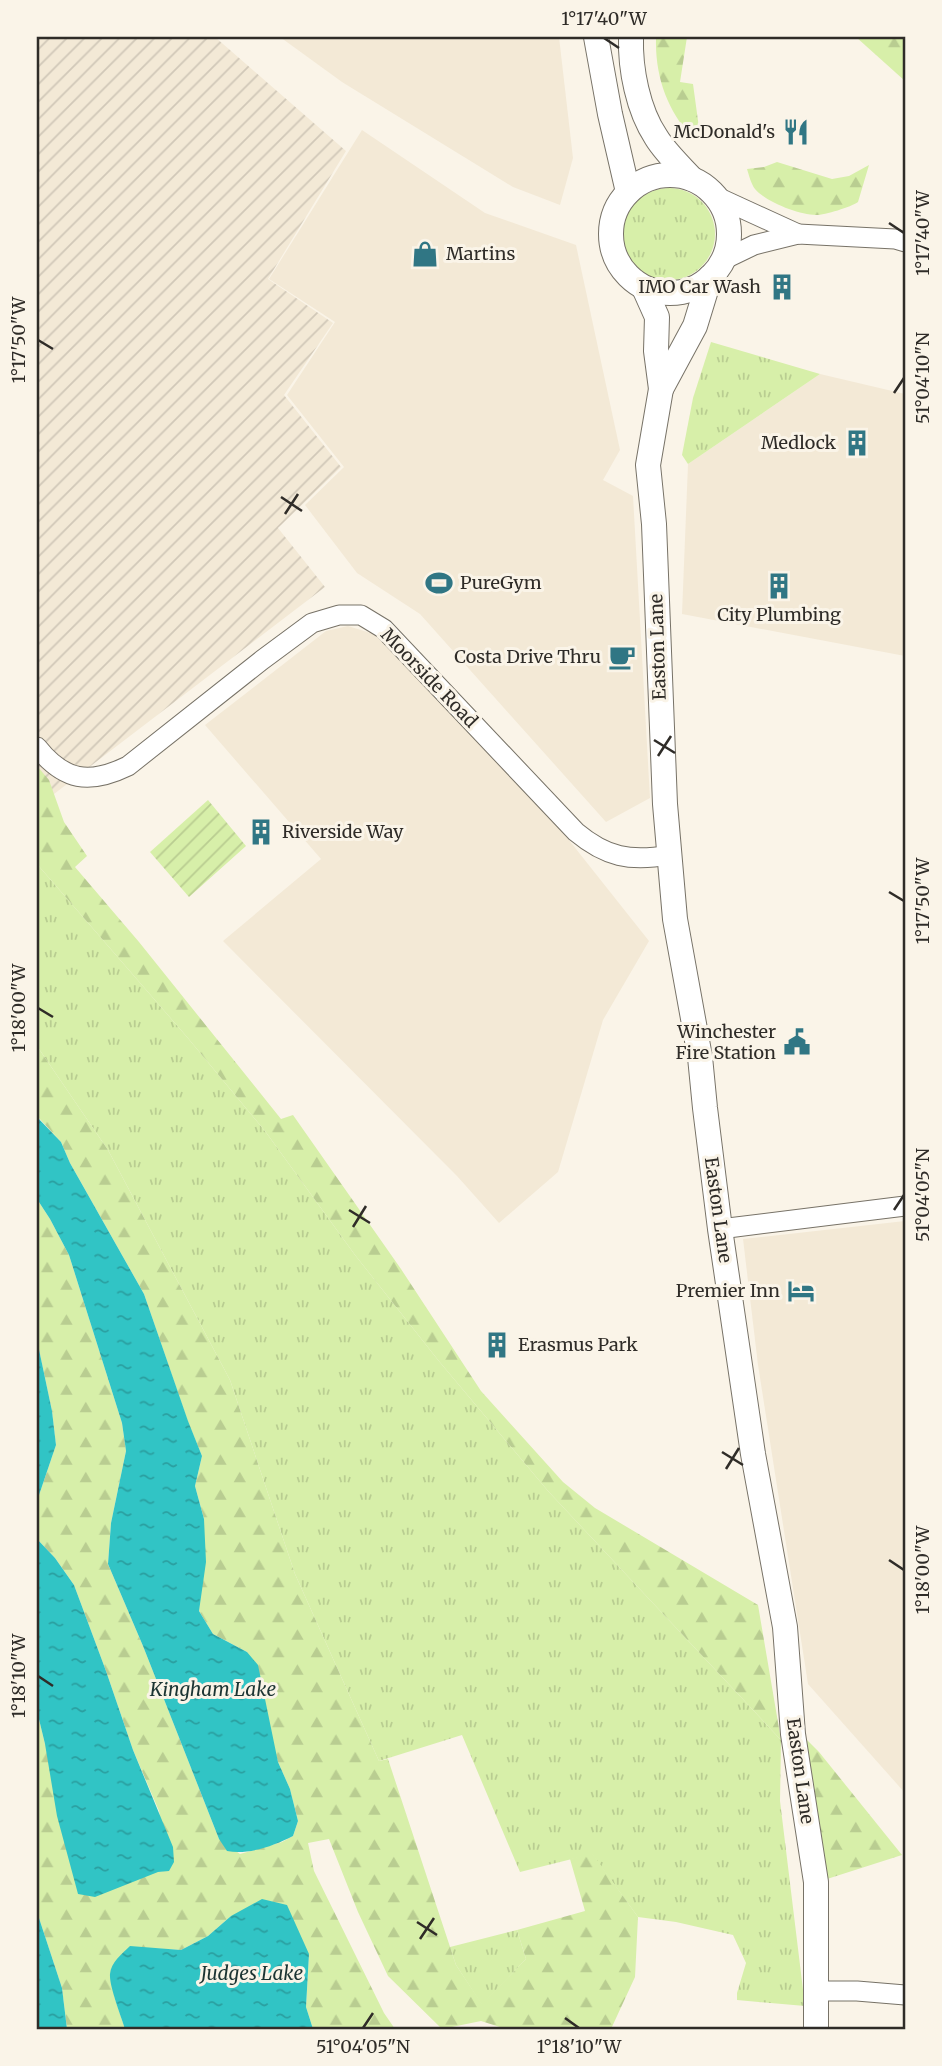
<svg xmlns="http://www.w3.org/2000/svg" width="942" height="2066" viewBox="0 0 942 2066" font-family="Merriweather,serif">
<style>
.built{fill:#f3e9d6}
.industrial{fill:url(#industrial-furrows)}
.grass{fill:url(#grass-tufts)}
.forest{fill:url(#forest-firs)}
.garden{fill:url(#garden-furrows)}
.water{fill:url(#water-ripples)}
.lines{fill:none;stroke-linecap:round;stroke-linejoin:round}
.minor-casing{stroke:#777267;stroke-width:21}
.tertiary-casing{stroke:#777267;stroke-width:26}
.minor{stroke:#fff;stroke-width:19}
.tertiary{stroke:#fff;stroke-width:24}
.ticks{fill:none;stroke:#2f2c28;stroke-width:2.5}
.labels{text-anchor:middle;stroke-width:6;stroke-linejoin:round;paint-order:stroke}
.poi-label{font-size:18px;fill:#2f2c28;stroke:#faf4e8;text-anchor:end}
.street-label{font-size:18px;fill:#2f2c28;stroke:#faf4e8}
.water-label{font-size:19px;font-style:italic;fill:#1c3433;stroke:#faf4e8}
.neatline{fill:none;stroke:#2f2c28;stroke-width:2.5}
.ticks-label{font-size:18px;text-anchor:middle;fill:#2f2c28}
</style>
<defs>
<pattern id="industrial-furrows" width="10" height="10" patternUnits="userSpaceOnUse" patternTransform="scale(1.75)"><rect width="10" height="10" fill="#f3e9d6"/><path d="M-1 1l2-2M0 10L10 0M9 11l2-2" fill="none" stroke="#d1c8b8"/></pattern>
<pattern id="grass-tufts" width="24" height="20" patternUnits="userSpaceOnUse" patternTransform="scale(1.75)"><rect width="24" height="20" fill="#d7efa9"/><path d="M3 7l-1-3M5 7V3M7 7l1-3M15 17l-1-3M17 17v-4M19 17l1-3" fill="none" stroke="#b9cd91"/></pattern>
<pattern id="forest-firs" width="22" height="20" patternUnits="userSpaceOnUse" patternTransform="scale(1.75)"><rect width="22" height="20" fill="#d7efa9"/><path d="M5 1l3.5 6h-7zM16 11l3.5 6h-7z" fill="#b9cd91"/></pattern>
<pattern id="garden-furrows" width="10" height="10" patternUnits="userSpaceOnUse" patternTransform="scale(1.75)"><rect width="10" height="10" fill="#d7efa9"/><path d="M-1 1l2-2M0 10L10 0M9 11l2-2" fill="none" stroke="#b9cd91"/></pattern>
<pattern id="water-ripples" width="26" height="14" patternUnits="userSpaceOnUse" patternTransform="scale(1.75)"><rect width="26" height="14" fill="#31c4c5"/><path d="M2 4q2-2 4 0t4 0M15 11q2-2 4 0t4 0" fill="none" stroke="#2a9fa0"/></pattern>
</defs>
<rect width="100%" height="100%" fill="#faf4e8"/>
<g class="built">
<polygon points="280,37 559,37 573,158 560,205 513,187 342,82"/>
<polygon points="362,130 485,213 576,245 620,450 603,480 633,496 650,798 606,822 420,614 357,573 305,505 344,467 287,395 335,322 269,279"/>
<polygon points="820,374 905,394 905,656 682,614 688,464"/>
<polygon points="348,626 377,635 557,825 649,941 603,1020 558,1172 499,1223 457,1176 223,941 321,859 205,725 326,631"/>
<polygon points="905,1221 905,1793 808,1684 758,1365 743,1239"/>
</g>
<polygon class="industrial" points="37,37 215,37 346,151 268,279 333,323 284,395 341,467 278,528 325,587 37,807"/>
<g class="grass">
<circle cx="669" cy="234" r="46"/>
<polygon points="711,342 820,374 688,464 682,455 693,398"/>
<polygon points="37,864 187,1037 265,1131 355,1255 438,1360 548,1491 781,1740 780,1801 805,2006 737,2000 737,1993 746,1963 733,1935 676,1922 638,1917 592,1854 520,1872 462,1735 379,1761 295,1574 230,1380 108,1150 37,1046"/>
<polygon points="517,1930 526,1959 482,2005 456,1965 450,1947"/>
</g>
<g class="forest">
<path d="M656,37H687L680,82L693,84L699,128L694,134L688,133C665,105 655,73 656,37Z"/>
<polygon points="856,37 905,37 905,81"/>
<path d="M777,162L832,179L849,176L869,165L858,202C851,207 825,215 816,215C799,215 766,202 755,189C751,184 749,175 747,169L764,167Z"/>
<polygon points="37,766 49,780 64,822 87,856 75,867 139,942 281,1119 293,1115 401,1269 481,1391 563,1482 595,1508 758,1605 781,1740 548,1491 438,1360 355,1255 265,1131 187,1037 37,864"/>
<polygon points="37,1046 108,1150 230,1380 295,1574 379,1761 388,1759 456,1965 482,2004 526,1959 517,1930 585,1911 570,1859 592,1853 638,1917 635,1977 611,2029 506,2029 481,2021 442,2029 388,1976 358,1912 329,1839 308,1843 314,1871 384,2013 395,2029 313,2029 306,2007 309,1954 231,1916 208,1936 181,1950 130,1947 110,1974 115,1999 125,2029 67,2029 62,1988 37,1912 37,1711 45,1744 158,1872 169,1870 159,1811 133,1750 106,1671 74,1585 55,1558 37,1539 37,1501 56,1445 52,1411 37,1340 37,1199 50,1219 69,1255 122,1423 126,1451 111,1523 108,1564 143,1646 219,1839 240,1854 282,1842 293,1836 298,1821 290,1789 278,1762 247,1652 213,1634 199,1611 204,1519 195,1486 202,1456 188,1422 144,1294 70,1163 61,1142 37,1116"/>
<polygon points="807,1740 819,1752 902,1855 827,1879 808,1759"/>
</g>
<polygon class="garden" points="208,800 246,846 189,897 150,852"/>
<g class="water">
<path d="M37,1117L61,1142L70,1163L144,1294L188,1421L202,1456L195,1486L204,1519L206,1562L199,1611L213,1634L247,1652L258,1665L278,1762L290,1789L298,1821L293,1836C274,1846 248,1855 227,1851L219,1839L143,1646L108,1564L111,1523L126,1451L122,1423L69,1255L50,1219L37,1199Z"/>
<polygon points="37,1340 52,1411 56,1445 37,1501"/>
<polygon points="37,1539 55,1558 74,1585 106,1671 133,1750 173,1847 174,1862 169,1871 158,1872 95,1897 78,1894 57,1816 45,1744 37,1711"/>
<path d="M262,1899L287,1905L309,1954L306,2007L313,2029H125C121,2016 109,1986 110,1974C111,1962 122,1954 130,1946L181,1950L208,1936L231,1916Z"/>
<polygon points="37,1912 62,1988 67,2029 37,2029"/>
</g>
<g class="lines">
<g class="minor-casing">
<g id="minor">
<polyline points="715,196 798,234"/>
<polyline points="723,260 754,245 798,234 895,239 905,242"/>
<path d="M37,747C64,781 89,785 128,766L262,660L312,623L339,615H361L384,629L576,832C606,857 630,862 669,855"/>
<polyline points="720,1229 905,1206"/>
<polyline points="817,1991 857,1991 905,1995"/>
</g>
</g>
<g class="tertiary-casing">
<g id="tertiary">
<polyline points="596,37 610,114 628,192"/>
<path d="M631,37C630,69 638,110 656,137C665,152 680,166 692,179"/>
<circle cx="670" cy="234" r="59"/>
<polyline points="644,288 657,317 656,351 661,389 648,465 654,524 665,804 675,919 700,1057 705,1108 720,1229 753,1454 785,1627 793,1734 816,1882 816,2029"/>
<polyline points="661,389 695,326 710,277"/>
</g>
</g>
<use href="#minor" class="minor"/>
<use href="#tertiary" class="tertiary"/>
</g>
<path class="ticks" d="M604,38L619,48M889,223L904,233M38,340L53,349M894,393L904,378M281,497L302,511M285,514L298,494M654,740L675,753M658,756L671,736M889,892L904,901M38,1008L53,1017M349,1210L370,1223M894,1210L904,1195M353,1227L366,1206M722,1452L743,1465M726,1469L739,1448M889,1560L904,1570M38,1676L53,1686M417,1922L437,1935M420,1939L434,1918M565,2018L579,2028M363,2028L373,2013"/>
<defs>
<g id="restaurant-bare" transform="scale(2.1)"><path d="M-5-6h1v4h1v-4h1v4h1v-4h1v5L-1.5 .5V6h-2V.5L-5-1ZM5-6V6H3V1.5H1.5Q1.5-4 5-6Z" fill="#307684" stroke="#faf4e8" stroke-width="2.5" paint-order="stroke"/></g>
<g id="shop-bare" transform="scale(2.1)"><path d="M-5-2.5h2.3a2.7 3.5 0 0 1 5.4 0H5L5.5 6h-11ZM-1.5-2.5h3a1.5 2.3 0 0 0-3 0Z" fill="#307684" stroke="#faf4e8" stroke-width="2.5" paint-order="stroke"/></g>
<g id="building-bare" transform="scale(2.1)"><path d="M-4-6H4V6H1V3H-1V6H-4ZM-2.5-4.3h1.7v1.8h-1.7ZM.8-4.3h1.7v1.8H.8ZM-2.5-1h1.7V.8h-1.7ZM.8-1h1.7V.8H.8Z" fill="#307684" stroke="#faf4e8" stroke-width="2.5" paint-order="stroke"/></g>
<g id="stadium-bare" transform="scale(2.1)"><path d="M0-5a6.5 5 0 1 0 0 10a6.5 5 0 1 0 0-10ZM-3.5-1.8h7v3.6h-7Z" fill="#307684" stroke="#faf4e8" stroke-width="2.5" paint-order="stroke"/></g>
<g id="cafe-bare" transform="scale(2.1)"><path d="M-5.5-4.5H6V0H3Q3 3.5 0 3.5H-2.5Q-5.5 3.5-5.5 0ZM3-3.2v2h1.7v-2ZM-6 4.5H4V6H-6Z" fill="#307684" stroke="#faf4e8" stroke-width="2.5" paint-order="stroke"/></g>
<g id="civic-bare" transform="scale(2.1)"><path d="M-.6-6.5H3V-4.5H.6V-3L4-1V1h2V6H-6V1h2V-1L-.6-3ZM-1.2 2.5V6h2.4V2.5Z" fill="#307684" stroke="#faf4e8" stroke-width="2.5" paint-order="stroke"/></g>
<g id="hotel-bare" transform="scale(2.1)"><path d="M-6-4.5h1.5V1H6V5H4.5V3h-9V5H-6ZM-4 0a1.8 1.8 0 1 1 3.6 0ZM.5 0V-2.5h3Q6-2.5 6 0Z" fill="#307684" stroke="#faf4e8" stroke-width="2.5" paint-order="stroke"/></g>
</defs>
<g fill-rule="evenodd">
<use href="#restaurant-bare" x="796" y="132"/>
<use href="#shop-bare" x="425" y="254"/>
<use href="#building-bare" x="782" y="287"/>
<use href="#building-bare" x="857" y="443"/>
<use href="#stadium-bare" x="439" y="583"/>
<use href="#building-bare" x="779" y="586"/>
<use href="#cafe-bare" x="622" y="657"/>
<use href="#building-bare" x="261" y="832"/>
<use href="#civic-bare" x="797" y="1042"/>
<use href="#hotel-bare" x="801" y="1291"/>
<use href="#building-bare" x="497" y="1345"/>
</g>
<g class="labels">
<g class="poi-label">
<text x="775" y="138">McDonald's</text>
<text x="446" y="260" text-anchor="start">Martins</text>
<text x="761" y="293">IMO Car Wash</text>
<text x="836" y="449">Medlock</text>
<text x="460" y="589" text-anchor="start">PureGym</text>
<text x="779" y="621" text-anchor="middle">City Plumbing</text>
<text x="601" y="663">Costa Drive Thru</text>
<text x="282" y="838" text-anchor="start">Riverside Way</text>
<text x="776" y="1038">Winchester<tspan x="776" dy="21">Fire Station</tspan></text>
<text x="780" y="1297">Premier Inn</text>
<text x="518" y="1351" text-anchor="start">Erasmus Park</text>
</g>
<g class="street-label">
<text transform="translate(658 647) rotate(-92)" y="6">Easton Lane</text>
<text transform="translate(429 678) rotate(46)" y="6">Moorside Road</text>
<text transform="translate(718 1210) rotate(82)" y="6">Easton Lane</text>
<text transform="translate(800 1771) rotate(82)" y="6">Easton Lane</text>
</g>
<g class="water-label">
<text x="213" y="1696">Kingham Lake</text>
<text x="252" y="1980">Judges Lake</text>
</g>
</g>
<rect width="942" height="2066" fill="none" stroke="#faf4e8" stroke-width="77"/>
<rect x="38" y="38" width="866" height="1990" class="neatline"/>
<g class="ticks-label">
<text x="604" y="25">1°17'40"W</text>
<text transform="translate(923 233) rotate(-90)" y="6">1°17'40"W</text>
<text transform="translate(19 340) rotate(-90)" y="6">1°17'50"W</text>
<text transform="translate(923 378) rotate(-90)" y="6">51°04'10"N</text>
<text transform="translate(923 901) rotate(-90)" y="6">1°17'50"W</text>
<text transform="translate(19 1008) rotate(-90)" y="6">1°18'00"W</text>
<text transform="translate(923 1195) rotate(-90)" y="6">51°04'05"N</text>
<text transform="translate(923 1570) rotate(-90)" y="6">1°18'00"W</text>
<text transform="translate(19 1676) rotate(-90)" y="6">1°18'10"W</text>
<text x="363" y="2053">51°04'05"N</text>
<text x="579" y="2053">1°18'10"W</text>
</g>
</svg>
